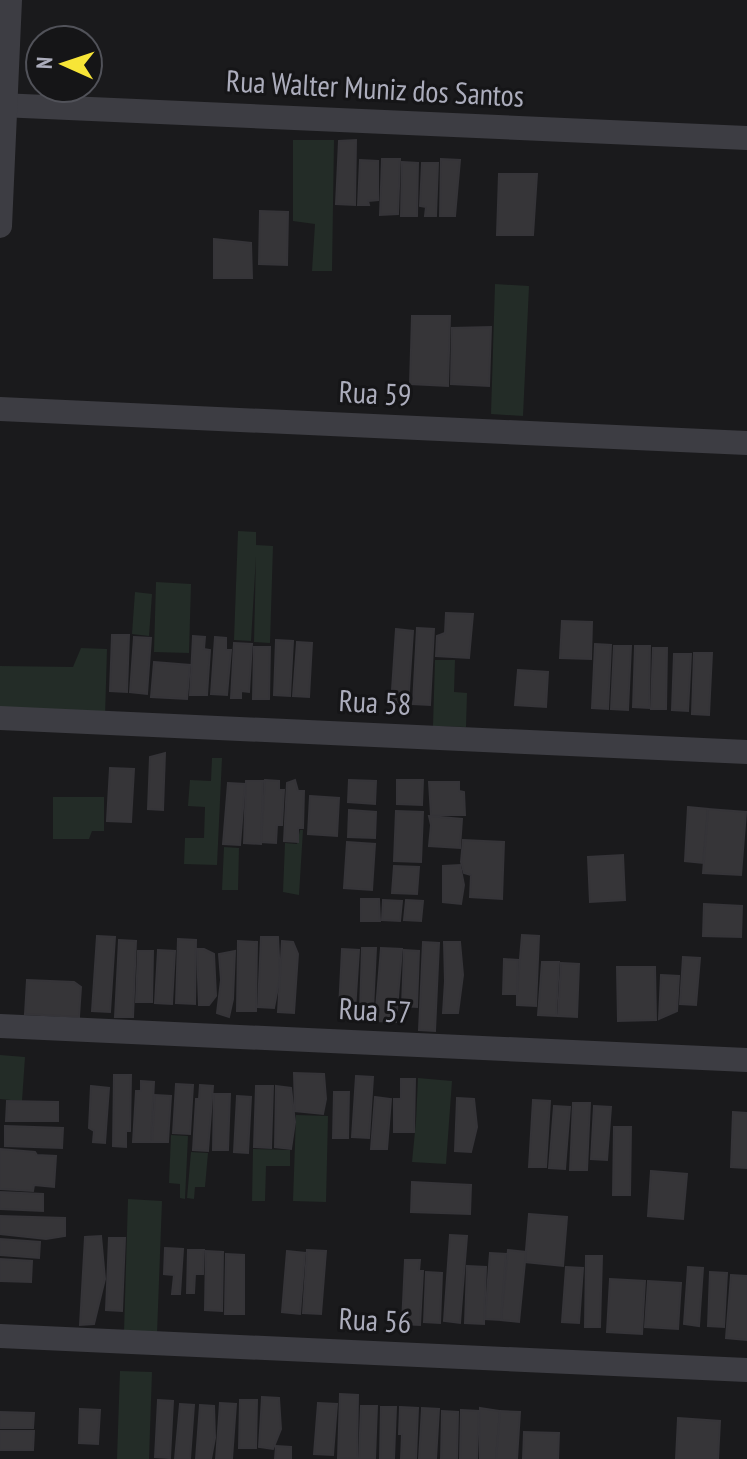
<svg xmlns="http://www.w3.org/2000/svg" width="747" height="1459" viewBox="0 0 747 1459" font-family="'PT Sans Narrow',sans-serif">
<style>
.green{fill:#232c27}
.building{fill:#363538;stroke:#353438;stroke-width:2}
.lines{fill:none;stroke-linecap:round;stroke-linejoin:round}
.minor{stroke:#3d3d43;stroke-width:24}
.labels{text-anchor:middle;stroke-width:6;stroke-linejoin:round;paint-order:stroke}
.street-label{font-size:30px;fill:#acadbc;stroke:#151517}
</style>
<rect width="100%" height="100%" fill="#1a1a1c"/>
<g class="green">
<polygon points="293,140 334,140 332,271 312,271 315,224 293,221"/>
<polygon points="495,284 529,286 523,416 491,414"/>
<polygon points="238,531 256,532 256,545 273,546 270,643 254,642 256,556 251,641 234,640"/>
<polygon points="156,582 191,584 189,653 154,652"/>
<polygon points="135,592 152,594 149,636 132,634"/>
<polygon points="81,648 107,649 105,717 0,711 0,666 73,667"/>
<polygon points="435,660 455,660 454,692 467,693 466,727 433,726"/>
<polygon points="212,758 222,758 217,865 184,864 185,838 204,838 205,807 188,806 190,780 211,781"/>
<polygon points="53,797 104,797 104,831 92,831 89,839 53,839"/>
<polygon points="300,830 303,830 299,895 283,892 285,843 297,844"/>
<polygon points="224,847 239,848 238,890 222,890"/>
<polygon points="0,1055 25,1057 22,1101 0,1099"/>
<polygon points="418,1078 452,1081 446,1164 412,1162 416,1121"/>
<polygon points="296,1115 328,1116 326,1202 293,1201"/>
<polygon points="171,1135 188,1136 185,1199 180,1198 180,1184 169,1183"/>
<polygon points="253,1149 290,1150 290,1166 266,1166 265,1201 252,1201"/>
<polygon points="191,1152 208,1153 205,1187 195,1187 194,1199 187,1198"/>
<polygon points="128,1199 162,1201 157,1334 124,1332"/>
<polygon points="120,1371 152,1372 149,1459 117,1459"/>
</g>
<g class="building">
<polygon points="356,140 355,205 336,204 339,141"/>
<polygon points="382,159 400,159 398,214 380,215"/>
<polygon points="441,159 460,160 455,216 440,216"/>
<polygon points="360,160 378,161 378,200 368,201 369,205 358,205"/>
<polygon points="402,162 418,163 417,216 401,216"/>
<polygon points="422,163 438,163 436,216 425,216 426,207 420,206"/>
<polygon points="499,174 537,174 533,235 497,235"/>
<polygon points="260,211 288,212 287,265 259,264"/>
<polygon points="214,239 251,243 252,278 214,278"/>
<polygon points="412,316 450,316 448,386 410,384"/>
<polygon points="491,327 489,386 451,384 452,328"/>
<polygon points="446,613 473,614 469,658 436,656 437,636 445,633"/>
<polygon points="562,621 592,622 591,659 560,658"/>
<polygon points="417,628 434,629 430,705 413,704"/>
<polygon points="396,629 413,631 408,706 391,705"/>
<polygon points="112,635 129,635 127,692 110,691"/>
<polygon points="193,636 205,637 204,649 210,650 207,695 190,695"/>
<polygon points="134,637 151,638 147,694 130,692"/>
<polygon points="215,637 226,638 226,650 231,650 227,695 211,694"/>
<polygon points="276,640 293,641 290,696 274,695"/>
<polygon points="297,642 312,643 309,697 293,696"/>
<polygon points="234,643 252,644 249,692 241,691 241,698 231,698"/>
<polygon points="595,644 611,645 608,709 592,708"/>
<polygon points="614,646 631,646 628,710 611,709"/>
<polygon points="635,646 650,646 649,708 633,707"/>
<polygon points="254,647 270,647 269,699 253,699"/>
<polygon points="653,648 667,648 666,709 651,709"/>
<polygon points="694,653 712,653 709,715 692,714"/>
<polygon points="674,654 691,654 688,711 672,710"/>
<polygon points="154,662 190,665 187,699 151,697"/>
<polygon points="518,670 548,672 546,707 515,705"/>
<polygon points="165,753 163,810 148,809 150,757"/>
<polygon points="110,768 134,769 131,822 107,821"/>
<polygon points="265,780 279,781 279,790 284,790 282,825 277,825 276,843 261,842"/>
<polygon points="295,780 298,791 304,791 303,828 298,828 298,842 284,841 287,783"/>
<polygon points="349,780 376,781 375,804 348,802"/>
<polygon points="397,780 423,780 422,805 397,804"/>
<polygon points="246,781 263,781 261,844 244,843"/>
<polygon points="429,782 459,782 459,791 464,792 465,815 431,815"/>
<polygon points="228,783 245,784 240,845 223,844"/>
<polygon points="310,796 339,798 337,836 308,834"/>
<polygon points="688,807 708,809 703,863 685,861"/>
<polygon points="708,809 746,812 741,875 703,873"/>
<polygon points="349,810 376,812 375,838 348,837"/>
<polygon points="396,811 423,812 421,862 394,861"/>
<polygon points="429,816 462,819 460,848 429,846 431,825"/>
<polygon points="463,840 504,842 502,899 470,897 471,875 464,873 461,862"/>
<polygon points="347,842 375,844 372,890 344,888"/>
<polygon points="623,855 625,900 590,902 588,857"/>
<polygon points="460,865 464,885 461,904 443,902 443,866"/>
<polygon points="394,866 419,867 417,894 392,893"/>
<polygon points="361,899 379,899 380,921 361,921"/>
<polygon points="383,900 402,901 400,921 382,920"/>
<polygon points="406,900 423,901 421,921 404,920"/>
<polygon points="704,904 742,906 741,937 703,936"/>
<polygon points="522,935 539,936 536,1006 517,1005 517,994"/>
<polygon points="97,936 115,937 110,1012 92,1011"/>
<polygon points="261,937 278,937 280,977 274,1008 258,1007"/>
<polygon points="178,939 196,940 195,1004 176,1003"/>
<polygon points="119,940 136,941 133,1017 115,1017"/>
<polygon points="238,941 257,942 256,1011 237,1011"/>
<polygon points="282,941 293,942 298,954 294,1013 278,1012"/>
<polygon points="423,942 439,943 435,1031 419,1030"/>
<polygon points="444,942 460,942 463,975 458,1013 443,1013 445,981"/>
<polygon points="362,948 376,948 373,1011 360,1010"/>
<polygon points="381,948 402,949 396,1022 375,1021"/>
<polygon points="197,949 204,949 214,954 216,996 209,1005 199,1005"/>
<polygon points="342,949 359,950 355,1011 339,1010"/>
<polygon points="158,950 175,951 172,1004 155,1003"/>
<polygon points="404,950 419,951 417,1007 402,1006"/>
<polygon points="138,951 153,951 152,1002 136,1002"/>
<polygon points="235,951 233,999 229,1017 217,1013 221,980 219,954"/>
<polygon points="683,957 700,958 696,1005 680,1004"/>
<polygon points="504,959 518,960 517,994 503,994"/>
<polygon points="542,962 559,962 556,1016 538,1015"/>
<polygon points="561,963 579,964 577,1017 558,1016"/>
<polygon points="617,967 655,967 656,1020 618,1021"/>
<polygon points="661,975 679,976 677,1011 659,1019"/>
<polygon points="27,980 74,982 81,987 79,1017 25,1014"/>
<polygon points="294,1073 324,1074 326,1099 323,1114 295,1111"/>
<polygon points="114,1075 131,1075 130,1131 126,1131 126,1147 113,1146"/>
<polygon points="356,1076 373,1077 369,1138 352,1137"/>
<polygon points="401,1079 415,1079 414,1132 394,1132 394,1099 401,1099"/>
<polygon points="141,1081 154,1082 151,1142 133,1142 136,1091 141,1091"/>
<polygon points="176,1084 193,1085 190,1134 173,1133"/>
<polygon points="200,1085 213,1086 208,1151 193,1150 196,1099 199,1099"/>
<polygon points="91,1086 109,1088 105,1143 93,1142 94,1131 89,1128"/>
<polygon points="256,1086 273,1086 271,1148 254,1147"/>
<polygon points="276,1086 291,1088 295,1122 291,1149 275,1147"/>
<polygon points="334,1092 349,1092 348,1138 333,1138"/>
<polygon points="214,1094 230,1094 228,1150 213,1150"/>
<polygon points="155,1095 171,1096 168,1142 152,1142"/>
<polygon points="237,1096 251,1097 248,1153 234,1152"/>
<polygon points="375,1097 391,1099 387,1149 371,1149"/>
<polygon points="457,1098 474,1099 477,1127 471,1152 455,1151"/>
<polygon points="533,1100 550,1101 546,1167 529,1167"/>
<polygon points="7,1101 58,1102 58,1121 6,1121"/>
<polygon points="573,1103 590,1103 587,1170 570,1170"/>
<polygon points="554,1106 570,1107 565,1169 549,1168"/>
<polygon points="594,1106 611,1107 607,1160 591,1159"/>
<polygon points="733,1112 747,1113 747,1168 731,1167"/>
<polygon points="5,1126 63,1128 62,1148 5,1146"/>
<polygon points="614,1127 631,1127 630,1195 613,1195"/>
<polygon points="0,1149 35,1152 37,1155 56,1156 54,1187 34,1185 33,1191 0,1189"/>
<polygon points="651,1171 687,1174 683,1219 648,1216"/>
<polygon points="412,1182 471,1185 470,1214 411,1212"/>
<polygon points="0,1192 43,1194 43,1211 0,1209"/>
<polygon points="529,1214 567,1217 563,1266 525,1262"/>
<polygon points="0,1216 65,1218 65,1236 46,1239 0,1234"/>
<polygon points="450,1235 467,1236 460,1323 444,1321"/>
<polygon points="101,1236 105,1279 94,1324 80,1325 85,1237"/>
<polygon points="109,1238 125,1238 122,1311 106,1310"/>
<polygon points="0,1239 40,1242 39,1258 0,1255"/>
<polygon points="165,1248 183,1249 180,1294 172,1294 174,1275 164,1274"/>
<polygon points="188,1250 204,1250 203,1274 195,1274 194,1293 187,1293"/>
<polygon points="307,1250 326,1251 321,1314 303,1313"/>
<polygon points="508,1250 526,1252 519,1322 501,1320"/>
<polygon points="206,1251 223,1252 222,1311 205,1310"/>
<polygon points="287,1251 305,1253 300,1314 282,1312"/>
<polygon points="490,1253 506,1254 501,1320 485,1319"/>
<polygon points="226,1254 244,1255 244,1314 225,1314"/>
<polygon points="586,1256 602,1256 600,1327 585,1327"/>
<polygon points="0,1259 32,1261 31,1282 0,1281"/>
<polygon points="405,1260 420,1260 419,1271 423,1271 420,1325 402,1324"/>
<polygon points="467,1266 486,1267 484,1324 465,1323"/>
<polygon points="566,1267 583,1268 579,1323 562,1322"/>
<polygon points="688,1267 703,1268 699,1326 684,1324"/>
<polygon points="426,1272 442,1273 440,1323 424,1322"/>
<polygon points="710,1272 727,1273 724,1327 708,1326"/>
<polygon points="731,1275 747,1276 747,1340 726,1338"/>
<polygon points="610,1279 645,1281 642,1334 607,1332"/>
<polygon points="648,1281 681,1283 678,1329 645,1327"/>
<polygon points="340,1394 358,1395 357,1459 338,1458"/>
<polygon points="262,1397 279,1398 281,1429 273,1449 259,1447"/>
<polygon points="158,1400 173,1401 170,1458 155,1457"/>
<polygon points="240,1400 257,1400 256,1448 239,1448"/>
<polygon points="220,1403 236,1404 232,1459 216,1459"/>
<polygon points="318,1403 337,1404 333,1455 314,1454"/>
<polygon points="180,1404 194,1405 190,1459 175,1459"/>
<polygon points="200,1405 214,1406 215,1438 211,1459 196,1459"/>
<polygon points="361,1406 377,1406 375,1459 359,1459"/>
<polygon points="381,1407 396,1407 394,1459 380,1459"/>
<polygon points="400,1407 418,1408 416,1459 401,1459 402,1434 399,1434"/>
<polygon points="422,1408 439,1409 436,1459 419,1459"/>
<polygon points="480,1408 500,1411 496,1459 480,1459"/>
<polygon points="80,1409 100,1410 98,1444 79,1443"/>
<polygon points="461,1410 479,1411 477,1459 460,1459"/>
<polygon points="442,1411 458,1412 457,1459 441,1459"/>
<polygon points="500,1411 520,1412 517,1459 496,1459"/>
<polygon points="0,1412 34,1413 33,1428 0,1428"/>
<polygon points="678,1418 720,1421 718,1459 676,1459"/>
<polygon points="0,1431 34,1431 33,1450 0,1450"/>
<polygon points="524,1432 559,1433 558,1459 523,1459"/>
<polygon points="276,1446 291,1447 291,1459 275,1459"/>
</g>
<g class="lines">
<g class="minor">
<polyline points="0,105 747,138"/>
<polyline points="0,226 10,0"/>
<polyline points="0,409 747,443"/>
<polyline points="0,718 747,752"/>
<polyline points="0,1026 747,1060"/>
<polyline points="0,1336 747,1370"/>
</g>
</g>
<g class="labels">
<g class="street-label">
<text transform="translate(375 89) rotate(3)" y="10">Rua Walter Muniz dos Santos</text>
<text transform="translate(375 394) rotate(3)" y="10">Rua 59</text>
<text transform="translate(375 703) rotate(3)" y="10">Rua 58</text>
<text transform="translate(375 1011) rotate(3)" y="10">Rua 57</text>
<text transform="translate(375 1321) rotate(3)" y="10">Rua 56</text>
</g>
</g>
<g transform="translate(64 64) rotate(273)"><circle r="38" fill="#151517" stroke="#515259" stroke-width="2"/>
<path d="M0-6L14 30L0 20L-14 30Z" fill="#f7e537"/>
<text y="-12" font-size="22" font-weight="bold" text-anchor="middle" fill="#acadbc">N</text>
</g>
</svg>
